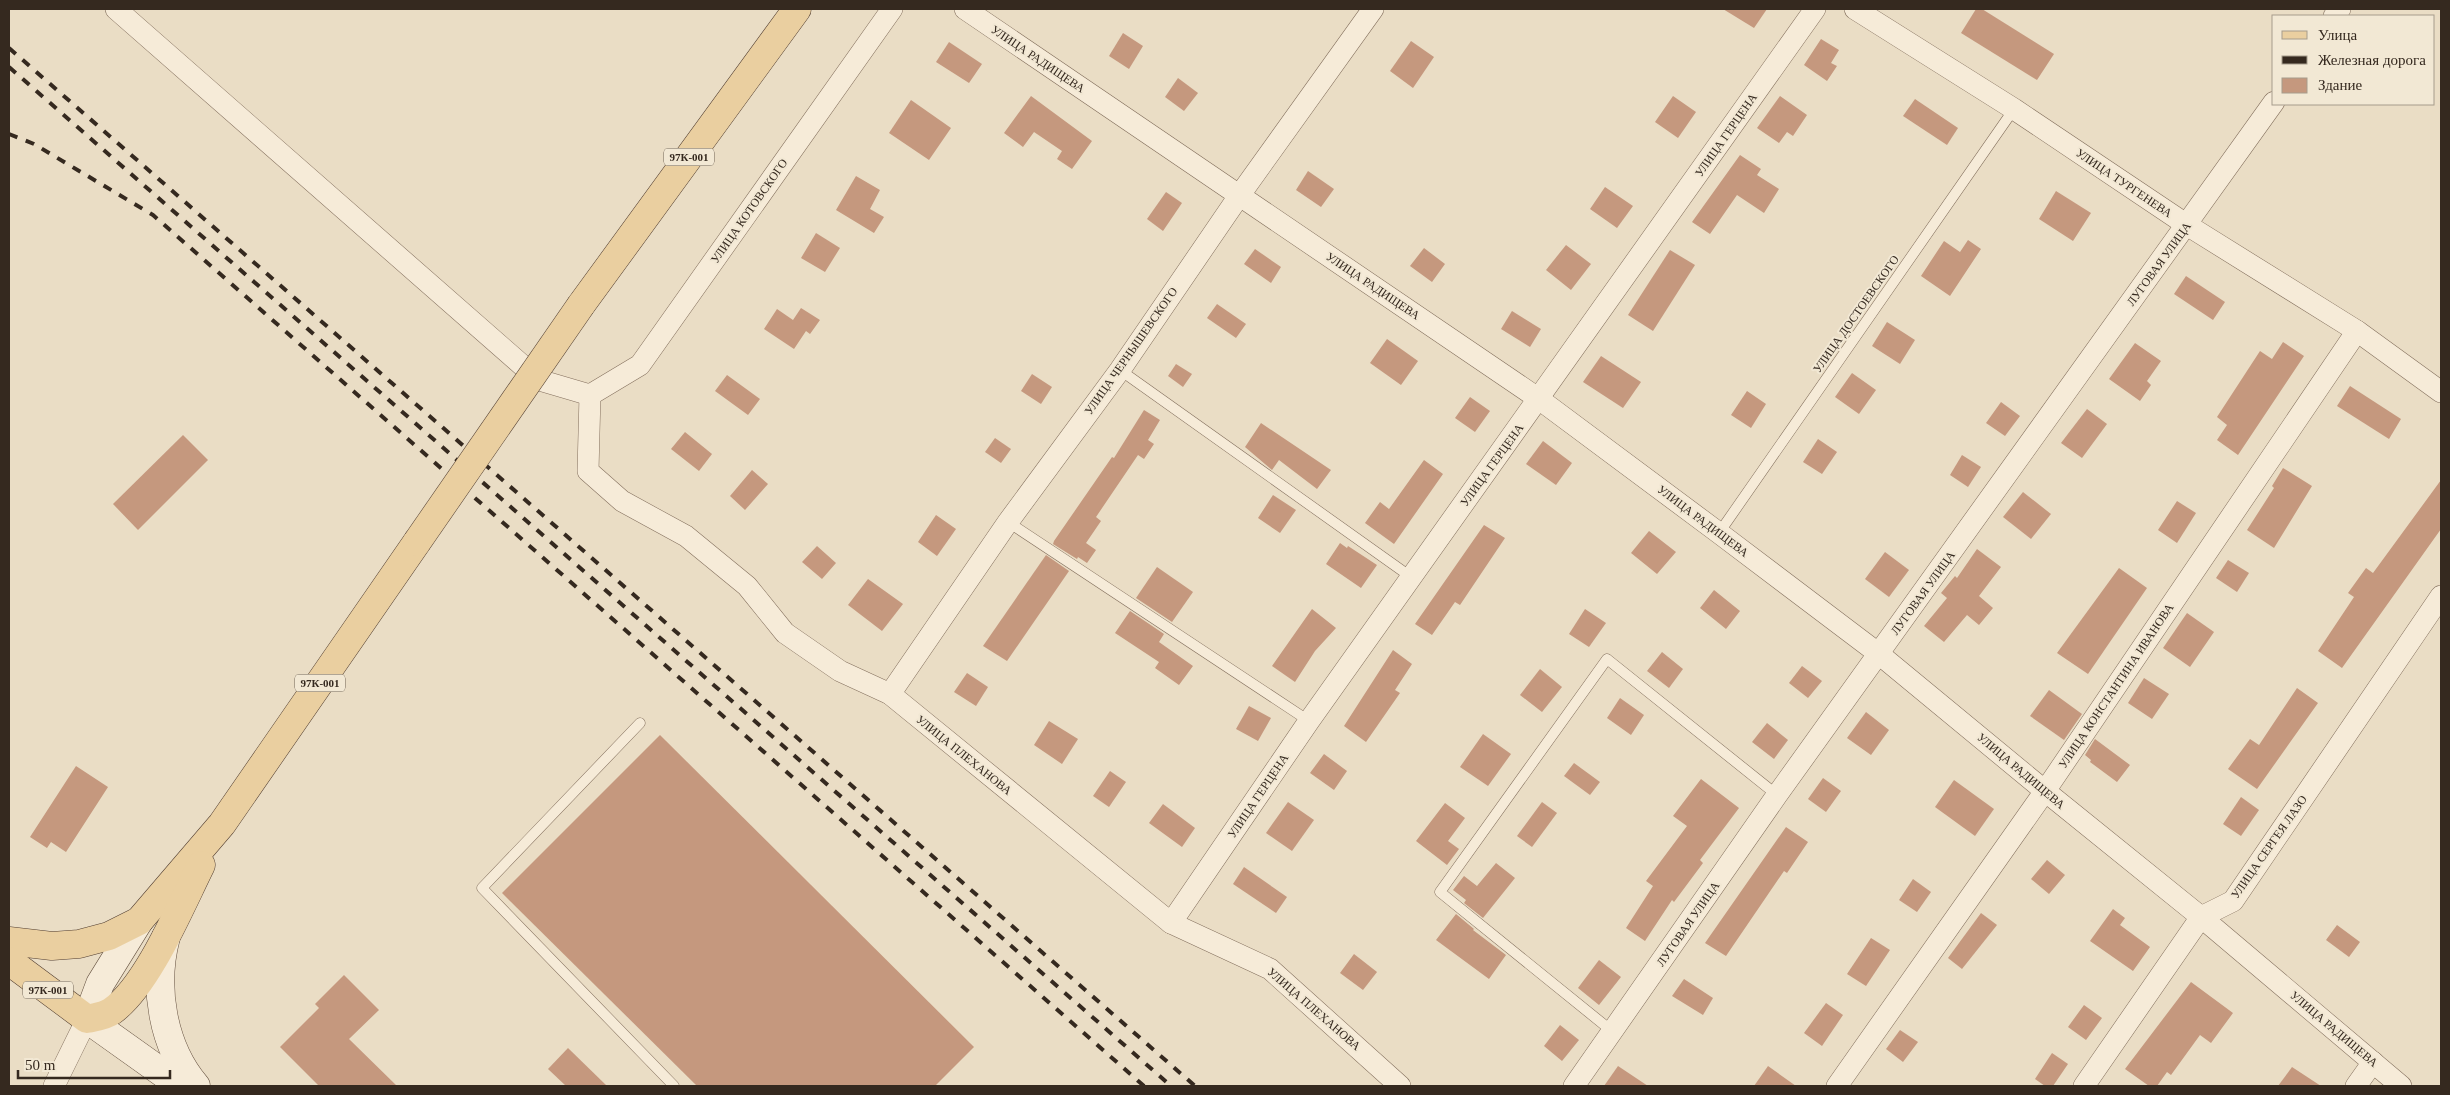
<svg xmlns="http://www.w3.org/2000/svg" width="2450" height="1095" viewBox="0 0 2450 1095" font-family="'Times New Roman',serif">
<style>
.building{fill:#c5987e}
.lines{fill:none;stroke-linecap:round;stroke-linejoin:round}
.service-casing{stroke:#836f5d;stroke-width:11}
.minor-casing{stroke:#836f5d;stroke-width:22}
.secondary-casing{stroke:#655140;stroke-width:29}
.primary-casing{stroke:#523e31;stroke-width:29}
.service{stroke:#f6ebd8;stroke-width:10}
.minor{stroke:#f6ebd8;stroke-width:21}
.secondary{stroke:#f6ebd8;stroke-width:28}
.primary{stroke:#eacfa0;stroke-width:28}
.rail{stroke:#35291f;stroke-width:4;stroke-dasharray:9 9;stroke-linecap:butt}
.primary-bridge-casing{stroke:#523e31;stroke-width:29;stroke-linecap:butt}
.primary-bridge{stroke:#eacfa0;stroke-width:28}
.labels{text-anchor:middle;stroke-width:4;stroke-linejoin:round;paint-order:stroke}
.shield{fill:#f2e8d4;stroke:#6e6255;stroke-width:1}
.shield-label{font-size:11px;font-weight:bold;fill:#35291f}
.street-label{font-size:12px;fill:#35291f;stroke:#f2e8d4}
</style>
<rect width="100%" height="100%" fill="#eaddc5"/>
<g class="building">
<polygon points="1723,9 1767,9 1754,28"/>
<polygon points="1976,9 1982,9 2054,54 2037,80 1961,33"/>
<polygon points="1123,33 1143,46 1129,69 1109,56"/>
<polygon points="1821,39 1839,50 1831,63 1837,66 1827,81 1804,65"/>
<polygon points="1411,41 1434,57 1413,88 1390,71"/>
<polygon points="949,42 982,64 969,83 936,62"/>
<polygon points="1178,78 1198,93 1184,111 1165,97"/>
<polygon points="1031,96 1092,141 1072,169 1057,159 1062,151 1034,132 1023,147 1004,133"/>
<polygon points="1673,96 1696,112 1678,138 1655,122"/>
<polygon points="1780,96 1807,115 1793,136 1787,132 1779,143 1757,128"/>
<polygon points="1915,99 1958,128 1947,145 1903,116"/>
<polygon points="911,100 951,128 929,160 889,133"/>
<polygon points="1740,155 1761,169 1757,175 1779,189 1764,213 1737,195 1710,234 1692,222"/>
<polygon points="1308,171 1334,189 1321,207 1296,190"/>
<polygon points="856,176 880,190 870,209 884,217 874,233 836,210"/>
<polygon points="1605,187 1633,206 1617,228 1590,209"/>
<polygon points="2056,191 2091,213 2073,241 2039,219"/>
<polygon points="1166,192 1182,203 1163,231 1147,219"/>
<polygon points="816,233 840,248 825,272 801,258"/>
<polygon points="1968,240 1981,249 1950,296 1921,276 1944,241 1960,252"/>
<polygon points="1566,245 1591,264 1571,290 1546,270"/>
<polygon points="1424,248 1445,264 1432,282 1410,266"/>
<polygon points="1255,249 1281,267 1271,283 1244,264"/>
<polygon points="1670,250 1695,265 1653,331 1628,315"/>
<polygon points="2186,276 2225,302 2213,320 2174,294"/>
<polygon points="1217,304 1246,324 1236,338 1207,318"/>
<polygon points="801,308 820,320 810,334 806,331 794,349 764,329 777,309 793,320"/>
<polygon points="1512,311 1541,329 1530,347 1501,329"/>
<polygon points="1887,322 1915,340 1900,364 1872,346"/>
<polygon points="1387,339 1418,361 1401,385 1370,363"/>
<polygon points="2283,342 2304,356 2238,455 2217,440 2227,425 2217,417 2260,351 2272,359"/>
<polygon points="2135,343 2161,361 2147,381 2151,385 2140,401 2109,379"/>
<polygon points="1601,356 1641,382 1623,408 1583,382"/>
<polygon points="1176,364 1192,374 1183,387 1168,376"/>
<polygon points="1852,373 1876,390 1859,414 1835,397"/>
<polygon points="1032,374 1052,387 1041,404 1021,391"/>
<polygon points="727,375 760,399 748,415 715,391"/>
<polygon points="2350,386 2401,419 2389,439 2337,406"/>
<polygon points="1747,391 1766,404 1751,428 1731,415"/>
<polygon points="1470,397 1490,411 1475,432 1455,418"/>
<polygon points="2001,402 2020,416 2005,436 1986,423"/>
<polygon points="2087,409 2107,424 2082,458 2061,443"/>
<polygon points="1144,410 1160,420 1148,440 1154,444 1144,459 1138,455 1096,517 1101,521 1086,543 1096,550 1087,563 1078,557 1077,559 1053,544 1054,541 1112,457 1114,458"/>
<polygon points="1261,423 1331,470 1317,489 1279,460 1272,470 1245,447"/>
<polygon points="685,432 712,454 699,471 671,449"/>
<polygon points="183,435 208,460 138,530 113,504"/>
<polygon points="995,438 1011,449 1001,463 985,452"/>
<polygon points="1818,439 1837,452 1822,474 1803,462"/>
<polygon points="1543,441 1572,463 1556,485 1526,464"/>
<polygon points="1962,455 1981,467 1968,487 1950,475"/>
<polygon points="1424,460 1443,474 1394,544 1365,523 1380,502 1389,509"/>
<polygon points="2283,468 2312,486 2274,548 2247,530 2274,488 2272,486"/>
<polygon points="752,470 768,484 745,510 730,496"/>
<polygon points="2441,480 2441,529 2342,668 2318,651 2354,597 2348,593 2366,568 2373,573"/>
<polygon points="2023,492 2051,514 2031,539 2003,517"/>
<polygon points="1273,495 1296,510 1280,533 1258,518"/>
<polygon points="2177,501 2196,513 2177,543 2158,530"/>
<polygon points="936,515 956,529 937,556 918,542"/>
<polygon points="1484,525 1505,538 1460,605 1455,602 1432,635 1415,624"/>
<polygon points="1649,531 1676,552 1657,574 1631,553"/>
<polygon points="1340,543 1347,548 1348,546 1377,565 1361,588 1326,564"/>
<polygon points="817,546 836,563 822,579 802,562"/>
<polygon points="1977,549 2001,567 1979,596 1993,608 1979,625 1967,615 1944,642 1924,626 1947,598 1941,593 1955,576 1957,578"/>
<polygon points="1885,552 1909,570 1889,597 1865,579"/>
<polygon points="1046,555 1069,571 1007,661 983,646"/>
<polygon points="2228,560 2249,573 2237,592 2216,578"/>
<polygon points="1157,567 1193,592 1172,622 1136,598"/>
<polygon points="2119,568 2147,588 2088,674 2057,653"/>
<polygon points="868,579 903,604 882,631 848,605"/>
<polygon points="1714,590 1740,611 1726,629 1700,608"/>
<polygon points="1312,609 1336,628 1315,651 1295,682 1272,666"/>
<polygon points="1585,609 1606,623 1589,647 1569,634"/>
<polygon points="1130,611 1164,634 1159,642 1193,666 1179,685 1155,668 1159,662 1115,633"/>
<polygon points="2187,613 2214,632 2190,667 2163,648"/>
<polygon points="1393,650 1412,664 1395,690 1400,693 1366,742 1344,726"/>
<polygon points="1662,652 1683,669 1669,688 1647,671"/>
<polygon points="1802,666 1822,681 1808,698 1789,683"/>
<polygon points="1540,669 1562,687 1542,712 1520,695"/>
<polygon points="967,673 988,687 976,706 954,692"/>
<polygon points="2144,678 2169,694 2152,719 2128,703"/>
<polygon points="2297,688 2318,703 2257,789 2228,769 2250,739 2259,745"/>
<polygon points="2049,690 2082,714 2064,740 2030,716"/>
<polygon points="1620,698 1644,715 1631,735 1607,718"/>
<polygon points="1249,706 1271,718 1258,741 1236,729"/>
<polygon points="1866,712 1889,730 1871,755 1847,738"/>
<polygon points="1049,721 1078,739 1062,764 1034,745"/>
<polygon points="1767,723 1788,740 1774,759 1752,742"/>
<polygon points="1483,734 1511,754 1488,786 1460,767"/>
<polygon points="660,735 974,1047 935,1086 697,1086 502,893"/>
<polygon points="2095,739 2130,765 2117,782 2090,762 2091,760 2085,755"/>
<polygon points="1324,754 1347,771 1334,790 1310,773"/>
<polygon points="1574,763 1600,782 1590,795 1564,776"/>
<polygon points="76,766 108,787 66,852 51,842 47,848 30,837"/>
<polygon points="1110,771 1126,782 1109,807 1093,796"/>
<polygon points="1823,778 1841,791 1826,812 1808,799"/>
<polygon points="1701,779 1739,808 1700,860 1703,863 1674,902 1672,900 1645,941 1626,928 1653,886 1646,881 1687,826 1673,816"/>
<polygon points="1954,780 1994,809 1975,836 1935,807"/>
<polygon points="2241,797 2259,810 2241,836 2223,824"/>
<polygon points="1288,802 1314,820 1292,851 1266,833"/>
<polygon points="1542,802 1557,813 1532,847 1517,836"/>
<polygon points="1445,803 1465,818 1448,841 1459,849 1447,865 1416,841"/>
<polygon points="1163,804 1195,828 1182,847 1149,823"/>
<polygon points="1786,827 1808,842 1787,873 1784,871 1726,956 1705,943"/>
<polygon points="2047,860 2065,875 2049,894 2031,879"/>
<polygon points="1496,863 1515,878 1483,918 1464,903 1466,900 1453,890 1464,876 1477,886"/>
<polygon points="1244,867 1287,897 1276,913 1233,884"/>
<polygon points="1913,879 1931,892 1917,912 1899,900"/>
<polygon points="2113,909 2125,918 2120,925 2150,947 2133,971 2090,941"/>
<polygon points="1981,913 1997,925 1962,969 1948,958"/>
<polygon points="1456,914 1474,929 1473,930 1506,955 1489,979 1436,940"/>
<polygon points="2337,925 2360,942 2349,957 2326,940"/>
<polygon points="1871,938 1890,950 1866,986 1847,974"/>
<polygon points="1354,954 1377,972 1363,990 1340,973"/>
<polygon points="1599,960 1621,977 1599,1005 1578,988"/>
<polygon points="344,975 379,1010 349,1039 397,1086 319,1086 280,1047 319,1008 315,1004"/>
<polygon points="1684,979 1713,998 1703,1015 1672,996"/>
<polygon points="2191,982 2233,1013 2211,1043 2200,1035 2171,1075 2167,1072 2157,1086 2149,1086 2125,1069"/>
<polygon points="1826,1003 1843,1015 1822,1046 1804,1033"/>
<polygon points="2084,1005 2102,1018 2086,1040 2068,1027"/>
<polygon points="1560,1025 1579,1040 1562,1061 1544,1046"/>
<polygon points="1900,1030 1918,1042 1903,1062 1886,1049"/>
<polygon points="568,1048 607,1086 566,1086 548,1069"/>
<polygon points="2052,1053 2068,1064 2053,1086 2045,1086 2035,1079"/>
<polygon points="1618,1066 1648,1086 1604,1086"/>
<polygon points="1768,1066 1796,1086 1754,1086"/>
<polygon points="2292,1067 2321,1086 2278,1086"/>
</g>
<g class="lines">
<g class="service-casing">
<g id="service">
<polyline points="1120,370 1411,577"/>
<polyline points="1008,522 1309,721"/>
<polyline points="1719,533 2014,109"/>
<polyline points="640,723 482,888 674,1086"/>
<polyline points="1613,1032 1440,892 1607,659 1777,795"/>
</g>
</g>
<g class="minor-casing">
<g id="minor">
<polyline points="116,9 539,380 590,395"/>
<polyline points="965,9 1539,399 1719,533 1879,654 2045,791 2201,917 2401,1086"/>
<polyline points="1855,9 2014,109 2187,225 2357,331 2441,392"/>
<polyline points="2334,16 2340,9"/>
<polyline points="590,395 588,471 622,501 686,536 747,586 785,633 840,671 890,694 1171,923 1270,969 1400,1086"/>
<polyline points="590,395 640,365 892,9"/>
<polyline points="890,694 1008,522 1120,370 1239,196 1373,9"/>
<polyline points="1171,923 1309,721 1815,9"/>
<polyline points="54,1086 87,1019"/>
<polyline points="1574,1086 1777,795 2274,102"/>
<polyline points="1837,1086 2045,791 2357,331"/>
<polyline points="2084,1086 2201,917 2233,901 2441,596"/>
<polyline points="2356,1086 2373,1062"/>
</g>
</g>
<g class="secondary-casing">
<g id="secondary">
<polyline points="139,921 100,984 87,1019 181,1086"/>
<path d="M166,937C153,986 162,1046 196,1086"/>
</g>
</g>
<g class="primary-casing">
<g id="primary">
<polyline points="581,305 797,9"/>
<polyline points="9,941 52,946 79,944 109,936 139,921 222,824 417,542"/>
<path d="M9,961L87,1019C95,1017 105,1016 112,1011C148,985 180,907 201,865"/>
</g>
</g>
<use href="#service" class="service"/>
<use href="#minor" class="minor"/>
<use href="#secondary" class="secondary"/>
<use href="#primary" class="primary"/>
<g class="rail">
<polyline points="9,48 1195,1086"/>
<polyline points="9,67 1171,1086"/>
<polyline points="9,134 34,144 153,215 1144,1086"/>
</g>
<g class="primary-bridge-casing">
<polyline id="primary-bridge" points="417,542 581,305"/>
</g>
<use href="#primary-bridge" class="primary-bridge"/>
</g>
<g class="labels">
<g class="shield">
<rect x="664" y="148.5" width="50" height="17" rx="4"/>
<rect x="295" y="674.5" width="50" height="17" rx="4"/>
<rect x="23" y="981.5" width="50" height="17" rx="4"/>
</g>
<g class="shield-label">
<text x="689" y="161">97К-001</text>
<text x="320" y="687">97К-001</text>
<text x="48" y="994">97К-001</text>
</g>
<g class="street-label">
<text transform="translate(1038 59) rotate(34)" y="4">УЛИЦА РАДИЩЕВА</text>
<text transform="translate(1726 135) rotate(-55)" y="4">УЛИЦА ГЕРЦЕНА</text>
<text transform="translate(2124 183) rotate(34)" y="4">УЛИЦА ТУРГЕНЕВА</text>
<text transform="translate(749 211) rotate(-55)" y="4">УЛИЦА КОТОВСКОГО</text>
<text transform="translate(2159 264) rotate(-54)" y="4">ЛУГОВАЯ УЛИЦА</text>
<text transform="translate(1373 286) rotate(34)" y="4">УЛИЦА РАДИЩЕВА</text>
<text transform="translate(1856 314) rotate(-55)" y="4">УЛИЦА ДОСТОЕВСКОГО</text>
<text transform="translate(1131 351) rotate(-55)" y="4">УЛИЦА ЧЕРНЫШЕВСКОГО</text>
<text transform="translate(1492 465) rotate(-54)" y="4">УЛИЦА ГЕРЦЕНА</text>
<text transform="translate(1703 521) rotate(37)" y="4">УЛИЦА РАДИЩЕВА</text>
<text transform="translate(1923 593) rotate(-54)" y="4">ЛУГОВАЯ УЛИЦА</text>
<text transform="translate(2116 686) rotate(-56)" y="4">УЛИЦА КОНСТАНТИНА ИВАНОВА</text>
<text transform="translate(964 755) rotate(39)" y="4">УЛИЦА ПЛЕХАНОВА</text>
<text transform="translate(2021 771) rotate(40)" y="4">УЛИЦА РАДИЩЕВА</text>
<text transform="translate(1258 796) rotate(-56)" y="4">УЛИЦА ГЕРЦЕНА</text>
<text transform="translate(2269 847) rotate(-55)" y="4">УЛИЦА СЕРГЕЯ ЛАЗО</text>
<text transform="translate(1688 924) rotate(-55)" y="4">ЛУГОВАЯ УЛИЦА</text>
<text transform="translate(1314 1009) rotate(41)" y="4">УЛИЦА ПЛЕХАНОВА</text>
<text transform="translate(2334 1029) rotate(40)" y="4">УЛИЦА РАДИЩЕВА</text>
</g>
</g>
<rect width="2450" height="1095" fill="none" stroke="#35291f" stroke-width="20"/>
<rect x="2272" y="15" width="162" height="90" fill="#f2e8d4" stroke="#a69c8c"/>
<rect x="2282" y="31" width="25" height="8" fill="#eacfa0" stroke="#a69c8c"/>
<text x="2318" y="40" font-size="15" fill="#35291f">Улица</text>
<rect x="2282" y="56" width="25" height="8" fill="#35291f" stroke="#a69c8c"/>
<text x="2318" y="65" font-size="15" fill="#35291f">Железная дорога</text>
<rect x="2282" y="78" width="25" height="15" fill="#c5987e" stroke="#a69c8c"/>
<text x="2318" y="90" font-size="15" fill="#35291f">Здание</text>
<path d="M18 1070v8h152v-8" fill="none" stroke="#35291f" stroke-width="2.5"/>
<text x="25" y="1070" font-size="15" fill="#35291f" stroke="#f2e8d4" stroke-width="4" paint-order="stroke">50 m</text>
</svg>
